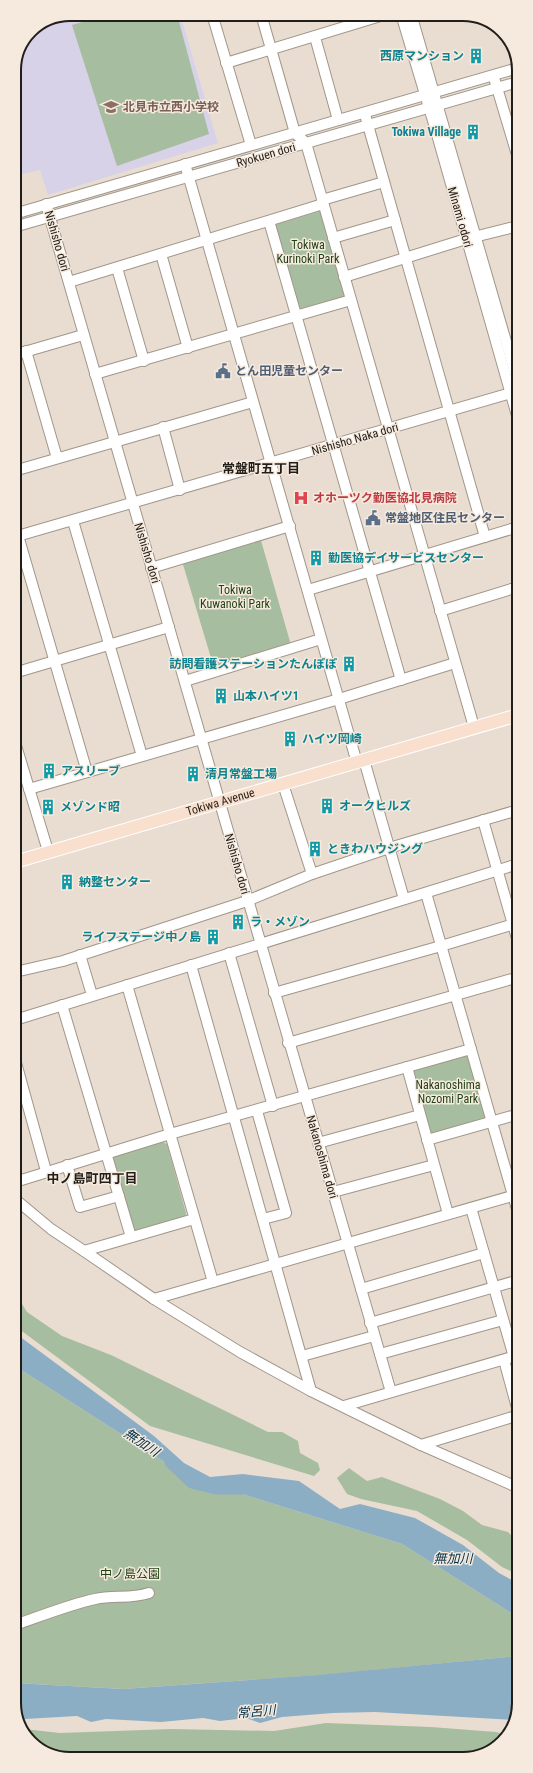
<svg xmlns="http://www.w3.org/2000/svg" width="533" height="1773" viewBox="0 0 533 1773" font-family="'Roboto Condensed','Noto Sans JP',sans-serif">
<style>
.education{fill:#d7d2e8}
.green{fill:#a7bd9f}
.water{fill:#8caec5}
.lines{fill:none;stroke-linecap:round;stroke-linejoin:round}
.river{stroke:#8caec5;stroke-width:13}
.minor-casing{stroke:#a1968a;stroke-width:12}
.major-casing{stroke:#fff;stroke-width:14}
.minor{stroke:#fff;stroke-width:10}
.major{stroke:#f8dfce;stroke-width:12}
.labels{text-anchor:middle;stroke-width:3;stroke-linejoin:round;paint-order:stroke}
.culture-label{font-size:12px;font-weight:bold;fill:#0d838f;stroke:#f6eade;text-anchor:start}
.education-label{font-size:12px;font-weight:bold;fill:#785e54;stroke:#f6eade;text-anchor:start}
.street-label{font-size:12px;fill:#211d18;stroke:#f6eade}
.park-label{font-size:12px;fill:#214114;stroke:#f6eade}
.service-label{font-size:12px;font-weight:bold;fill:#4e5e75;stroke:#f6eade;text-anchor:start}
.health-label{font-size:12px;font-weight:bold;fill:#be3a42;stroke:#f6eade;text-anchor:start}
.neighbourhood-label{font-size:13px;font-weight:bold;fill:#211d18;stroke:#f6eade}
.water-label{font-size:13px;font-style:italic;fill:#002f46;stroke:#f6eade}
.rim{fill:none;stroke:#211d18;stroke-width:2}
</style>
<rect width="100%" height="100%" fill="#e9ddd1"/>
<polygon class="education" points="70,14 180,14 218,143 48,195 40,170 14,176 14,70 31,30"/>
<g class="green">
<polygon points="110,14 177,14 209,134 117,166 72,25"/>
<polygon points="321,211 346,296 299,309 274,225"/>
<polygon points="260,537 291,645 214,668 182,561"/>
<polygon points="465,1055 469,1058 485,1116 483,1121 434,1135 429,1132 413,1073 415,1068"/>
<polygon points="163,1142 167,1144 186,1213 185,1218 136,1232 133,1230 112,1159 114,1156"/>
<polygon points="15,1293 27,1312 62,1336 111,1355 268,1432 282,1432 298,1441 300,1453 318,1463 320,1470 314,1476 150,1426 15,1326"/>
<polygon points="15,1366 188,1477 402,1544 519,1618 519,1656 321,1675 123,1689 15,1683"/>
<polygon points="349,1468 367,1481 382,1477 440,1499 463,1511 482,1525 508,1532 518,1542 513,1572 502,1567 467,1540 417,1511 361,1499 347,1494 337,1478"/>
<polygon points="326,1723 431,1727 496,1732 508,1735 507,1737 474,1758 111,1759 49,1752 33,1745 24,1729 60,1733 172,1729 274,1731"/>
</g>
<g class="water">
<polygon points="15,1333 154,1436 184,1463 210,1477 243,1474 299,1481 340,1509 360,1504 415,1518 463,1545 499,1573 519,1584 519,1618 402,1544 188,1477 15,1366"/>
<polygon points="519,1656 519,1703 513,1720 375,1712 333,1713 282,1717 260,1723 246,1718 220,1721 203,1718 161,1722 106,1719 91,1722 77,1716 25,1719 15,1714 15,1683 123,1689 317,1675"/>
</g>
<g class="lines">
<polyline class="river" points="171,1462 192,1482 216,1488 242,1488"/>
<g class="minor-casing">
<g id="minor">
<polyline points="212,14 251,145"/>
<polyline points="261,14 295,133 306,143 474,727"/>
<polyline points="401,14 434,124 518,419"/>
<polyline points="411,14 518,383"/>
<polyline points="315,37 338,120"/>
<polyline points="226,63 387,14"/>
<polyline points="495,81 518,158"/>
<polyline points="366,118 485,537"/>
<polyline points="185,164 357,763"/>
<polyline points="322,200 384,182"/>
<polyline points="46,204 391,1392"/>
<polyline points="14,214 518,68"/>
<polyline points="269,221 401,680"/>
<polyline points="14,227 518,82"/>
<polyline points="333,238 395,220"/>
<polyline points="161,254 188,348"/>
<polyline points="117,268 144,361"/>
<polyline points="344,277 466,239 518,226"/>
<polyline points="69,282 323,204"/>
<polyline points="26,351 57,458"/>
<polyline points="14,355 83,335"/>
<polyline points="95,374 351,300"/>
<polyline points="163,427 180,490"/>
<polyline points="14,471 253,402"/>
<polyline points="73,521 142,756"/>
<polyline points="14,522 87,772"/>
<polyline points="14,537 518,391"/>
<polyline points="151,568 290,526"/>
<polyline points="308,590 518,527"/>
<polyline points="440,611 518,587"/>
<polyline points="14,673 169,627"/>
<polyline points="185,681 321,639"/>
<polyline points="14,739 48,851"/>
<polyline points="364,760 404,899"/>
<polyline points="283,784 312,874"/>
<polyline points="29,789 339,699 455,663"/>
<polyline points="483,820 518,942"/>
<polyline points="426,893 519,1216"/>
<polyline points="229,953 273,1106"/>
<polyline points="80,955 92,995"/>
<polyline points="191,965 311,1391"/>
<polyline points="15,972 63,961 247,901 312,874 389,848 518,810"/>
<polyline points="127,985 213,1282"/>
<polyline points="274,993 441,946 514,924"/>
<polyline points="62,1005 131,1237"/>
<polyline points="15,1020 518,864"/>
<polyline points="288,1043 519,977"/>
<polyline points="15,1059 46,1171"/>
<polyline points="407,1067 448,1214"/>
<polyline points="257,1111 286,1213 263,1219"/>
<polyline points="427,1140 519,1114"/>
<polyline points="318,1143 420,1115"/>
<polyline points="67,1165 80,1207 119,1196"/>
<polyline points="15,1182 170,1134 471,1049"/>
<polyline points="333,1192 434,1165"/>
<polyline points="15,1199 51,1229 84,1251 154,1299 240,1352 311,1391 421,1445 519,1488"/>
<polyline points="471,1208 514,1357"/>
<polyline points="84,1251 194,1219"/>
<polyline points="361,1289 484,1253"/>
<polyline points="154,1299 519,1194"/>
<polyline points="370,1323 519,1280"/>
<polyline points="380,1354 503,1320"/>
<polyline points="302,1356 374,1336"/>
<polyline points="504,1360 519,1415"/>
<polyline points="344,1406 519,1355"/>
<polyline points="421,1445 519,1415"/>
<path d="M15,1625C41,1616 68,1605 95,1599C113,1595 131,1599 149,1593"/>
</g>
</g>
<g class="major-casing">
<g id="major">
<path id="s1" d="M15,862L518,715"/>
</g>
</g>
<use href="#minor" class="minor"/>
<use href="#major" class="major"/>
</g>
<defs>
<g id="building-bare" transform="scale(1.2)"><path d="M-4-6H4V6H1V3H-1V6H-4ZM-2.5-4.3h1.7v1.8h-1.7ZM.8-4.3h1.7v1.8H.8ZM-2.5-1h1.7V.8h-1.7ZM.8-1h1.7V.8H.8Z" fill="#0f9aa8" stroke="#f6eade" stroke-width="2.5" paint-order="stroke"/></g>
<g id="school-bare" transform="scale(1.2)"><path d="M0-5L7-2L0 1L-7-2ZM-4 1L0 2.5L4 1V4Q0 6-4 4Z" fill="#8d6e63" stroke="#f6eade" stroke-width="2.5" paint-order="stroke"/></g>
<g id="civic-bare" transform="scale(1.2)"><path d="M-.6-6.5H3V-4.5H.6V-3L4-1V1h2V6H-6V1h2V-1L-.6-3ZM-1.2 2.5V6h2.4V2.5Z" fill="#5c6f8a" stroke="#f6eade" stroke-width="2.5" paint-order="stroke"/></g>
<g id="hospital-bare" transform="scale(1.2)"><path d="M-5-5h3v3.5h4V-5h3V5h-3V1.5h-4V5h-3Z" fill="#e0444e" stroke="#f6eade" stroke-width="2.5" paint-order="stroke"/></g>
</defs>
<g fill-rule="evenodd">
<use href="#building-bare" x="476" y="56"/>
<use href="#school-bare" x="111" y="107"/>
<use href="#building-bare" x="473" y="132"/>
<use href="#civic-bare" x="223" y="371"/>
<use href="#hospital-bare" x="301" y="498"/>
<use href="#civic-bare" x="373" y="518"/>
<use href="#building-bare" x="316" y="558"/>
<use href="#building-bare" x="349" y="664"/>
<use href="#building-bare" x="221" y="696"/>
<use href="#building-bare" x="290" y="739"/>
<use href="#building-bare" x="49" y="771"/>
<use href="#building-bare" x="193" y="774"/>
<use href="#building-bare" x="327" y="806"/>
<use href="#building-bare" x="48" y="807"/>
<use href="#building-bare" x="315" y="849"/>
<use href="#building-bare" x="67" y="882"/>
<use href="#building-bare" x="238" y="922"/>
<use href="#building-bare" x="213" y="937"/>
</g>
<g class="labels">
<g class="culture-label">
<text x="464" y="60" text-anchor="end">西原マンション</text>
<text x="461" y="136" text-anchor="end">Tokiwa Village</text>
<text x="328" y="562">勤医協デイサービスセンター</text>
<text x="337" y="668" text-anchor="end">訪問看護ステーションたんぽぽ</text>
<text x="233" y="700">山本ハイツ1</text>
<text x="302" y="743">ハイツ岡崎</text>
<text x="61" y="775">アスリーブ</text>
<text x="205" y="778">清月常盤工場</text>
<text x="339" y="810">オークヒルズ</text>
<text x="60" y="811">メゾンド昭</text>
<text x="327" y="853">ときわハウジング</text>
<text x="79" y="886">納整センター</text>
<text x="250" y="926">ラ・メゾン</text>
<text x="201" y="941" text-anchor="end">ライフステージ中ノ島</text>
</g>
<g class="education-label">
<text x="123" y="111">北見市立西小学校</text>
</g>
<g class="street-label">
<text transform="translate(266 155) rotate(-16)" y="4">Ryokuen dori</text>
<text transform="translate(460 217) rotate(74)" y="4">Minami odori</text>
<text transform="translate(57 241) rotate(74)" y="4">Nishisho dori</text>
<text transform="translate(355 439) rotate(-16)" y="4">Nishisho Naka dori</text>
<text transform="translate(147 553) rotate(73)" y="4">Nishisho dori</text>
<text dy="4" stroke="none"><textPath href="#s1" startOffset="214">Tokiwa Avenue</textPath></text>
<text transform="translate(237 864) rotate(74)" y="4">Nishisho dori</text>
<text transform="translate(322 1157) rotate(74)" y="4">Nakanoshima dori</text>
</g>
<g class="park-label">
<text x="308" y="249">Tokiwa<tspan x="308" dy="14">Kurinoki Park</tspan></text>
<text x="235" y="594">Tokiwa<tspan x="235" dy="14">Kuwanoki Park</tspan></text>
<text x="448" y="1089">Nakanoshima<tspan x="448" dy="14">Nozomi Park</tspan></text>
<text x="130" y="1578">中ノ島公園</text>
</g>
<g class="service-label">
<text x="235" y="375">とん田児童センター</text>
<text x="385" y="522">常盤地区住民センター</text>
</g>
<g class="health-label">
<text x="313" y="502">オホーツク勤医協北見病院</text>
</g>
<g class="neighbourhood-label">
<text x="261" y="473">常盤町五丁目</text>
<text x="92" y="1183">中ノ島町四丁目</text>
</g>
<g class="water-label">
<text transform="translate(142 1442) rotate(34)" y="5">無加川</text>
<text x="453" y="1563">無加川</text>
<text transform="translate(256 1711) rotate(-5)" y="5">常呂川</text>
</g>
</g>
<path d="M0 0H533V1773H0ZM70 21H463A49 49 0 0 1 512 70V1703A49 49 0 0 1 463 1752H70A49 49 0 0 1 21 1703V70A49 49 0 0 1 70 21Z" fill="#f6eade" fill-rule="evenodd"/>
<path class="rim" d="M70 21H463A49 49 0 0 1 512 70V1703A49 49 0 0 1 463 1752H70A49 49 0 0 1 21 1703V70A49 49 0 0 1 70 21Z"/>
</svg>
